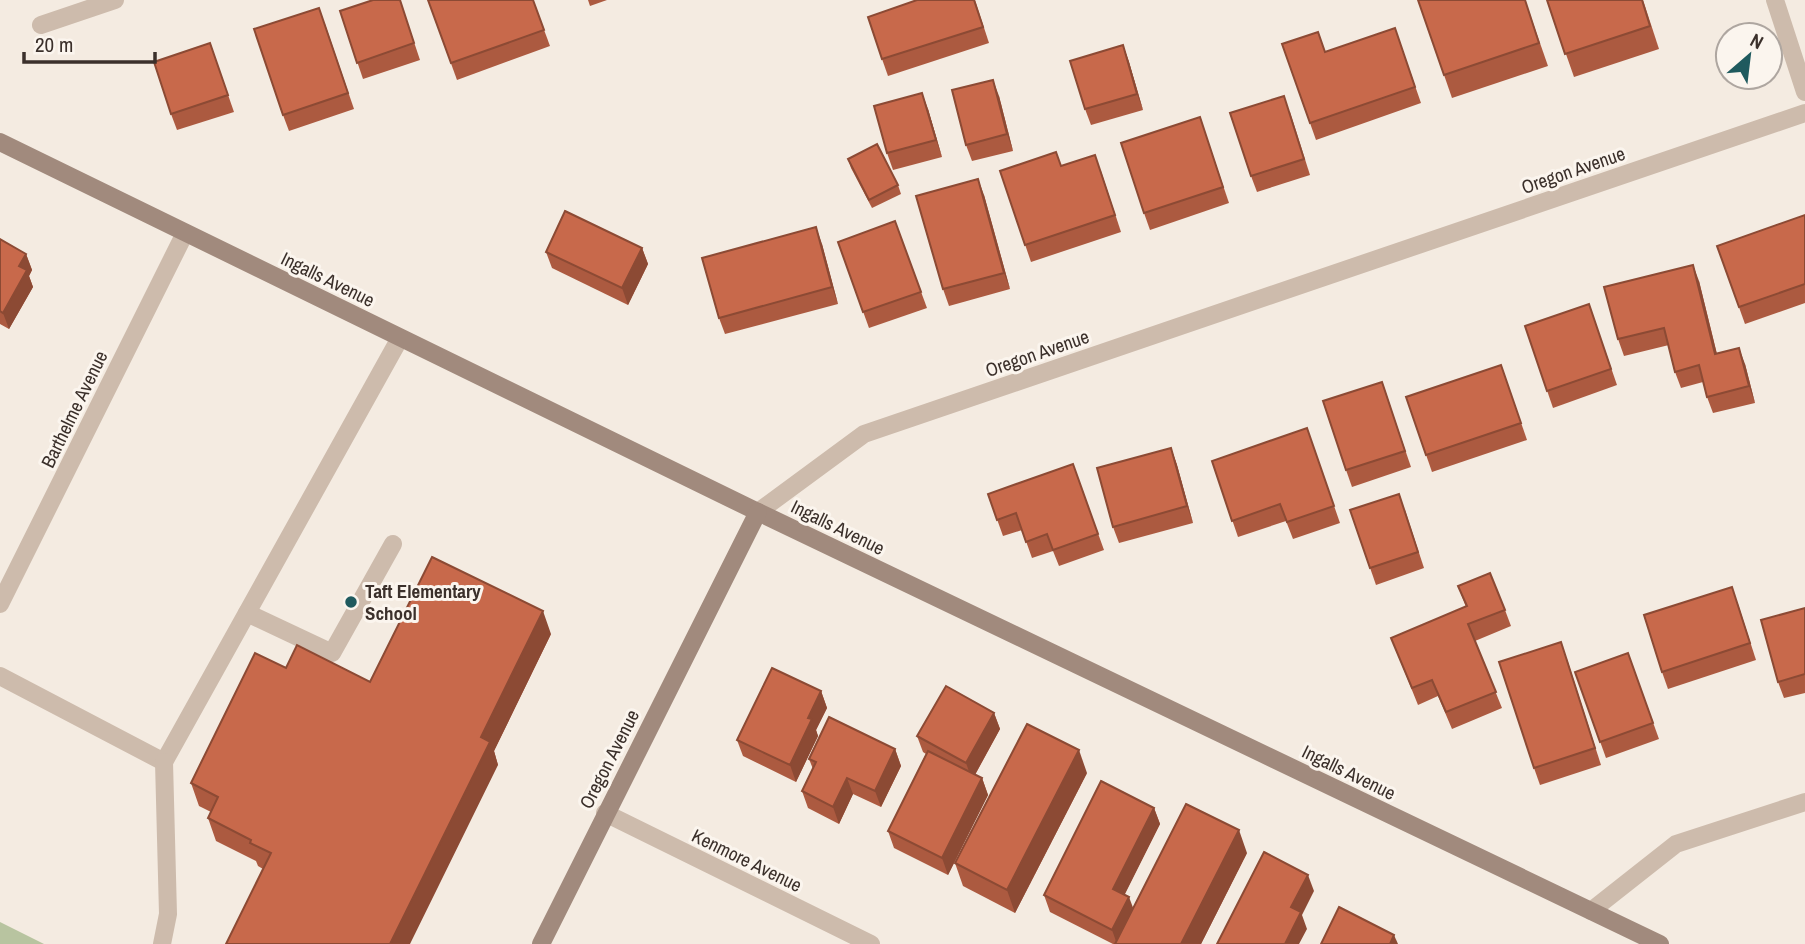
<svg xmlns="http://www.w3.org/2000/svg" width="1805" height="944" viewBox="0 0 1805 944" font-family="'Archivo Narrow',sans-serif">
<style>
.green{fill:#b8c4a0}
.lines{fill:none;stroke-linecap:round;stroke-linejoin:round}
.lane{stroke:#cdbbac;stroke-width:18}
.street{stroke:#cdbbac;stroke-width:18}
.secondary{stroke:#a18a7d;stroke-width:18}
.wall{fill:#ac5a40}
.shaded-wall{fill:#8c4a34}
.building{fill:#c8694b;stroke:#8c4a34;stroke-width:2}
.poi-dot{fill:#1f5a5e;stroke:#fbf5ee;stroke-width:2.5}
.labels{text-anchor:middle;stroke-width:6;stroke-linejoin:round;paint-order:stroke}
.street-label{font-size:19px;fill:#3b302b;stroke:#fbf5ee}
.poi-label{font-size:19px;font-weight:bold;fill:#3b302b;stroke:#fbf5ee;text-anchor:start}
</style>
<rect width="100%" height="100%" fill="#f4ebe1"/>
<polygon class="green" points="0,922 44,944 0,944"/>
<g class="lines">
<g class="lane">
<polyline points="1775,0 1805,92"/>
<polyline points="247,613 332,653 393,544"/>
<polyline points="0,676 164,762 400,338"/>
<polyline points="162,944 168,914 164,762"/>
</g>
<g class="street">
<polyline points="41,25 115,0"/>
<polyline points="758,512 864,434 1805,113"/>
<polyline points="0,604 185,233"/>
<polyline points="605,813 871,944"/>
<polyline points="1591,911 1676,844 1805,802"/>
</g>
<g class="secondary">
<polyline points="0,142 758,512 1660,944"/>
<polyline points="541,944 758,512"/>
</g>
</g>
<g class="wall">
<polygon points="400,0 420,60 363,79 340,11"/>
<polygon points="428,0 533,0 550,46 457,80"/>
<polygon points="588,0 607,0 590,6"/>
<polygon points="917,0 975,0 989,43 888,76 882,59"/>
<polygon points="1418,0 1525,0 1548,66 1452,98"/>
<polygon points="1547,0 1643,0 1659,49 1574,77"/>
<polygon points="325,24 354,109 289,131 283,115"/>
<polygon points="1395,28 1421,103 1316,140 1282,44 1325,52"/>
<polygon points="210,43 234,112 177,130 171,114"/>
<polygon points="1123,45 1129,62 1143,110 1091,125 1085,109"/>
<polygon points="999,96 1013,151 972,161 966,145"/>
<polygon points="928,109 942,157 893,170 887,153"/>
<polygon points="1290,112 1310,175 1257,192 1251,176"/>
<polygon points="1200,117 1229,203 1150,230 1144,213"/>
<polygon points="848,159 898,185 901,194 872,208 851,168"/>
<polygon points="1061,166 1101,171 1121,232 1031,262 1000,171"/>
<polygon points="984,195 1010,289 949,306 943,289"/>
<polygon points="1805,215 1805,303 1745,324 1717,246"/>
<polygon points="895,221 927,308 869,328 838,242"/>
<polygon points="0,239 26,254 32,270 29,276 33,287 9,329 0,324"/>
<polygon points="822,244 838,304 725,334 719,318"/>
<polygon points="642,248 648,264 628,305 552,268 546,252"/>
<polygon points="1699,281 1717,354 1745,364 1755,403 1713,413 1707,397 1703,382 1681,388 1675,372 1669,345 1624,356 1618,339"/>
<polygon points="1589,304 1617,385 1553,408 1525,326"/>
<polygon points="1501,365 1527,440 1432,472 1406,397"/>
<polygon points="1382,382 1411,467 1352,487 1346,470"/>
<polygon points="1307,428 1340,523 1293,539 1286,521 1238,537 1212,461"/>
<polygon points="1171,448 1177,465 1193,523 1119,543 1113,527"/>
<polygon points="1073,464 1104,550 1059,566 1053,551 1032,558 1022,530 1003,536 988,494"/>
<polygon points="1350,510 1405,510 1424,568 1376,585"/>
<polygon points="1458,586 1505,610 1511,626 1475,641 1502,708 1452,729 1438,696 1418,705 1391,638 1466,607"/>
<polygon points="1738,604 1756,660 1668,689 1662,672"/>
<polygon points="1805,608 1805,693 1784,698 1778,682"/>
<polygon points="551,634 494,751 498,765 263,869 258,866 256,861 216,841 208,818 211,812 199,806 191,783 286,668 370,682"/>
<polygon points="1628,653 1659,739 1606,758 1575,672"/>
<polygon points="1567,659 1601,765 1540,785 1534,768"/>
<polygon points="821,691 827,708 816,730 818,736 796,782 743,756 737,740"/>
<polygon points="994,713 1000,729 975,775 982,778 988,795 948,875 894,848 888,831 926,754 923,752 917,736"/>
<polygon points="895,749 901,766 881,807 853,794 839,824 808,808 802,791 813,769 809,759"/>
<polygon points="1087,773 1015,913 963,886 955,863"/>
<polygon points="1154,808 1160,824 1124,895 1133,908 1247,853 1201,944 1113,944 1050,912 1044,895"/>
</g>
<g class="shaded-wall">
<polygon points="1123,45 1129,62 1143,110 1137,94"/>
<polygon points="993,80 999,96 1013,151 1007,134"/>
<polygon points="922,93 928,109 942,157 936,140"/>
<polygon points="978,179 984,195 1010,289 1004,273"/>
<polygon points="816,227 822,244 838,304 832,287"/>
<polygon points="642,248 648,264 628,305 622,288"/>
<polygon points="26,254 32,270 29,276 33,287 9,329 3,313 19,266"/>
<polygon points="1693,265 1699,281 1721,371 1715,354"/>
<polygon points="1739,348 1745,364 1755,403 1749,386"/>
<polygon points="1171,448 1177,465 1193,523 1187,506"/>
<polygon points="543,611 551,634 494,751 498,765 410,944 390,944 481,737"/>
<polygon points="821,691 827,708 816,730 818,736 796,782 790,765 808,718"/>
<polygon points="994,713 1000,729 972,780 966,763"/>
<polygon points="895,749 901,766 881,807 875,791"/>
<polygon points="1079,750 1087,773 1015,913 1007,890"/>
<polygon points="847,778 853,794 839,824 833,807"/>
<polygon points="982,778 988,795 948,875 942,858"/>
<polygon points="1154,808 1160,824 1119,906 1113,889"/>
<polygon points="1239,830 1247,853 1201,944 1181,944"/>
<polygon points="1308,875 1314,891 1302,915 1307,929 1299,944 1285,944 1291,907"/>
<polygon points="1129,897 1135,913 1117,944 1112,930"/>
<polygon points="1394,935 1398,944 1390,944"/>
</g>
<g class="building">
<polygon points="373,0 400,0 414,43 357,63 340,11"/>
<polygon points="428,0 533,0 544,30 451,63"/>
<polygon points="917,0 974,0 983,27 882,59 868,17"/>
<polygon points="1418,0 1525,0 1539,43 1444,75"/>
<polygon points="1547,0 1642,0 1650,26 1565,54"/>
<polygon points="319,8 348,93 283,115 254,29"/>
<polygon points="1395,28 1415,87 1310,123 1282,44 1318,32 1325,52"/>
<polygon points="210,43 228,95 171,114 154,62"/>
<polygon points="1123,45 1137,94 1085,109 1070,61"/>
<polygon points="993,80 1007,134 966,145 952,90"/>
<polygon points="922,93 936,140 887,153 874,106"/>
<polygon points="1284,96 1304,159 1251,176 1230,113"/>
<polygon points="1200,117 1223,187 1144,213 1121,143"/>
<polygon points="877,144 898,185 869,200 848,159"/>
<polygon points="1056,152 1061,166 1095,155 1115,215 1025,245 1000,171"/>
<polygon points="978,179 1004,273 943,289 916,196"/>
<polygon points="565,211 642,248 622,288 546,252"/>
<polygon points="1805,215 1805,284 1739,307 1717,246"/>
<polygon points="895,221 921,292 863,312 838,242"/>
<polygon points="816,227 832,287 719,318 702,258"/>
<polygon points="0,239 26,254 19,266 27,270 3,313 0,311"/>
<polygon points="1693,265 1715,354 1739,348 1749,386 1707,397 1699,365 1675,372 1664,328 1618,339 1604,287"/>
<polygon points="1589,304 1611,369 1547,391 1525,326"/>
<polygon points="1501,365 1521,423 1426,455 1406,397"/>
<polygon points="1382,382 1405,451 1346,470 1323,401"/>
<polygon points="1307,428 1334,506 1287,522 1280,504 1232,521 1212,461"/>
<polygon points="1171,448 1187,506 1113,527 1097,468"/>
<polygon points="1073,464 1098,534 1053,550 1047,534 1026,542 1016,513 997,520 988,494"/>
<polygon points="1399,494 1418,552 1370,568 1350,510"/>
<polygon points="432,557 543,611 481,737 490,742 390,944 226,944 271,853 250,843 251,840 208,818 218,797 191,783 255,653 286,668 297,645 370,682"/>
<polygon points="1490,573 1505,610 1468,624 1496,692 1446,712 1432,680 1412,688 1391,638 1467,606 1458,586"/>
<polygon points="1732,587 1750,643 1662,672 1644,615"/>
<polygon points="1805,608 1805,674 1778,682 1761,620"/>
<polygon points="1561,642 1595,748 1534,768 1499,662"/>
<polygon points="1628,653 1653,723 1600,742 1575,672"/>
<polygon points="772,668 821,691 808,718 812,719 790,765 737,740"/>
<polygon points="946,686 994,713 966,763 917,736"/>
<polygon points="829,717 895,749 875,791 847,778 833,807 802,791 816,762 809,759"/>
<polygon points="1027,724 1079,750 1007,890 955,863"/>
<polygon points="928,751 982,778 942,858 888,831"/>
<polygon points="1101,781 1154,808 1113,889 1129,897 1112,930 1044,895"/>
<polygon points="1186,804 1239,830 1181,944 1115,944"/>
<polygon points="1264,852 1308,875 1291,907 1301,912 1285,944 1217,944"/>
<polygon points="1339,907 1394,935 1390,944 1321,944"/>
</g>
<circle class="poi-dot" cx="351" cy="602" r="7"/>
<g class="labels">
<g class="street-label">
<text transform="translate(1573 170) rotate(-19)" y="7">Oregon Avenue</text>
<text transform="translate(328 279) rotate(26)" y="7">Ingalls Avenue</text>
<text transform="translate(1037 353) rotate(-19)" y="7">Oregon Avenue</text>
<text transform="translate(74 409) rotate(-64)" y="7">Barthelme Avenue</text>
<text transform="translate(838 527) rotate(26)" y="7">Ingalls Avenue</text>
<text transform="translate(609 759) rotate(-63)" y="7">Oregon Avenue</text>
<text transform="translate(1349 772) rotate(26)" y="7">Ingalls Avenue</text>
<text transform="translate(747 860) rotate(26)" y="7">Kenmore Avenue</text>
</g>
<g class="poi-label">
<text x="365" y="598">Taft Elementary<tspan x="365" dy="22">School</tspan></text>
</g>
</g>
<g transform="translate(1749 56) rotate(28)"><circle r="33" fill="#fbf5ee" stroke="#aea6a0" stroke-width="2"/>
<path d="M0-5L12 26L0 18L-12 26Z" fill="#1f5a5e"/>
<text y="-10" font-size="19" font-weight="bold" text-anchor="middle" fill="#3b302b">N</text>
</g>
<path d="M24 52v10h131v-10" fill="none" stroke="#3b302b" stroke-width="3.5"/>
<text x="35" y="52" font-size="21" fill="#3b302b" stroke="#fbf5ee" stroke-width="5" paint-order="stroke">20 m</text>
</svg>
